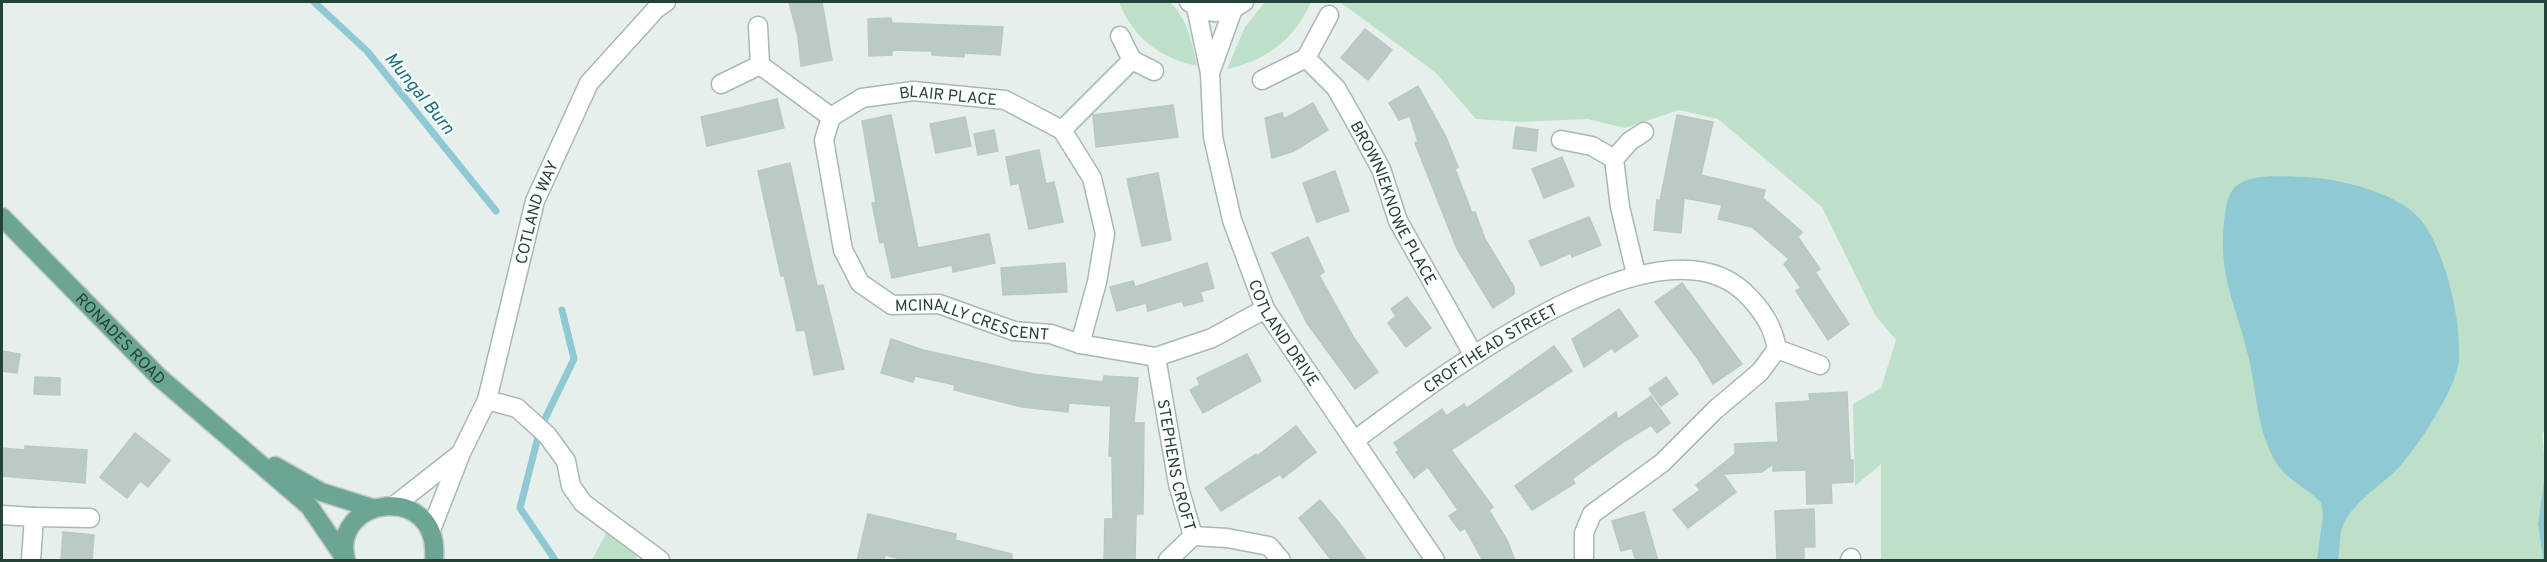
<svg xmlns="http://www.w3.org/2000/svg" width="2547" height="562" viewBox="0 0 2547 562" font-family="Overpass,sans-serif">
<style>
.green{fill:#bfe0c8}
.water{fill:#8ec9d4}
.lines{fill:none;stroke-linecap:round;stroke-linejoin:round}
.stream{stroke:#8ec9d4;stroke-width:7}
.building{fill:#bbcac4;stroke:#b8c9c2;stroke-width:1.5}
.minor-casing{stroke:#a8b8b2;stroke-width:21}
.major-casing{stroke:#c2cac8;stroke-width:21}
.minor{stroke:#fff;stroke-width:18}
.major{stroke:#6aa596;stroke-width:18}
.labels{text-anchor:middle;stroke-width:4.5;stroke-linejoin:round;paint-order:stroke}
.street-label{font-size:16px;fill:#24423a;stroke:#f7fbf9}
.water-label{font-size:18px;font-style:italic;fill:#1c6f80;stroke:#f7fbf9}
</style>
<rect width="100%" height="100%" fill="#e6efeb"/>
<g class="green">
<path d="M1119,2H1170C1188,20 1192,42 1197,66C1160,58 1133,38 1119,2Z"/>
<path d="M1265,2H1311C1295,39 1267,60 1227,69L1245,27Z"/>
<polygon points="1340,2 2545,2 2546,431 2542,433 2546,474 2538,524 2543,560 1881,560 1881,464 1855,486 1853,404 1881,388 1896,340 1875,315 1822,207 1718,119 1679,110 1625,128 1588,119 1520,122 1476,119 1435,72"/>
<polygon points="611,524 642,545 635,560 592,560"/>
</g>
<g class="water">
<path d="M2306,177C2339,179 2396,192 2419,218C2429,229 2436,245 2441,258C2453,290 2460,326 2459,360C2458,385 2418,447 2400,466C2383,485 2354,500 2343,525C2339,534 2340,550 2338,560H2317L2323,515L2321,503C2308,488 2289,482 2277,464C2257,432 2257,394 2249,359C2237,307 2218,278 2224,221C2226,208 2226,197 2235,187C2251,172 2286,177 2306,177Z"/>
<polygon points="2545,474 2546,560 2543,560 2538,524"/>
</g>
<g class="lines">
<g class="stream">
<polyline points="314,2 367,51 496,211"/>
<polyline points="555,560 520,508 540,429 574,359 562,310"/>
</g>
</g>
<g class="building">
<polygon points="789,2 822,2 832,60 801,66 798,37"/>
<polygon points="891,18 892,23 1003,27 1000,55 964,53 964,57 932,55 932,51 892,50 892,55 869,56 868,19"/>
<polygon points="1365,29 1392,50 1368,80 1341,58"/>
<polygon points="1418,86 1446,137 1458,167 1455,169 1472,213 1475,212 1485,239 1514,287 1514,294 1493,308 1457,249 1415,143 1418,142 1410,116 1399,120 1389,103"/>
<polygon points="777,99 784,128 707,146 701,117"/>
<polygon points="1313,103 1328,130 1294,151 1272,158 1265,118 1282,113 1284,119"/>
<polygon points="1173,105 1178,137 1096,147 1093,115"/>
<polygon points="891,115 918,248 989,234 995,263 953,272 952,265 892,278 884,242 880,243 872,203 876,203 862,121"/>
<polygon points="1677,115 1713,122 1701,175 1765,190 1763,198 1802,232 1798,237 1820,269 1815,272 1849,324 1828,340 1796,291 1801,288 1784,264 1789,259 1752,227 1718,219 1722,205 1684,198 1681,233 1654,230 1657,200 1660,201"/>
<polygon points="965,117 971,146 936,153 930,124"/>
<polygon points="1516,127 1538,130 1536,151 1513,148"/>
<polygon points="994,130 998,151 978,155 974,134"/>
<polygon points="1039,150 1046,184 1054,182 1063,222 1029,229 1019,183 1011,185 1006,157"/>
<polygon points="1562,157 1574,186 1544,198 1532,169"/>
<polygon points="790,163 817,286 823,285 844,369 814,375 805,330 797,331 784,275 781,276 758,171"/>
<polygon points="1335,171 1349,211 1317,222 1303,183"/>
<polygon points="1158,173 1171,240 1142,246 1127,179"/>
<polygon points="1589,217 1601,245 1572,257 1571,253 1541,266 1529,241"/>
<polygon points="1308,237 1324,272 1319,275 1354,338 1378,372 1355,389 1307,323 1272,253"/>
<polygon points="1065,263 1067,292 1003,295 1001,268"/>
<polygon points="1207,263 1214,288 1200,292 1203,301 1184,306 1182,301 1148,311 1146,303 1117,311 1110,287 1133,281 1135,287"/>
<polygon points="1682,283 1742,364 1713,384 1698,359 1655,302"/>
<polygon points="1407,297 1431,328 1406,347 1388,323 1396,316 1391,309"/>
<polygon points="1619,309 1638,336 1615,352 1612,348 1584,367 1572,339"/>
<polygon points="891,339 923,350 1033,374 1103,382 1104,376 1138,378 1134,423 1144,423 1143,514 1136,514 1135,561 1104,561 1105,519 1113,519 1112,456 1109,456 1111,406 1069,403 1068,412 1022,407 954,390 955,385 915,376 913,382 881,373"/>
<polygon points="1554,346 1572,371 1451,450 1493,507 1489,510 1508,542 1515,561 1483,561 1465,528 1460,531 1449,516 1458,510 1428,467 1414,478 1396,452 1399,450 1394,443 1442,409 1446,416 1464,404 1467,408"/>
<polygon points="2,351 20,354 17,373 2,371"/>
<polygon points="1247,354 1261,381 1203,413 1190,390 1200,385 1197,378"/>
<polygon points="35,377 60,378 60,395 34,394"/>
<polygon points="1666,377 1678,394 1661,406 1649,389"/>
<polygon points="1847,392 1850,460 1853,460 1853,482 1831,483 1832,503 1807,504 1806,470 1773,471 1773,464 1762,472 1723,474 1736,492 1688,528 1673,510 1700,490 1696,485 1735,454 1735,444 1778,442 1776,403 1810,401 1809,394"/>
<polygon points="1651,396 1670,423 1657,433 1651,425 1625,441 1572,479 1575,483 1532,510 1515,486 1616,412 1618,419"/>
<polygon points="1296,426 1316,452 1283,478 1280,474 1221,511 1205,488 1256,454 1257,456"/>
<polygon points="135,433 170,460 148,487 140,481 127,498 100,477"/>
<polygon points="25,446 87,450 85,483 2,476 2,448 25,450"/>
<polygon points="1320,500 1340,524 1367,561 1332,561 1299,518"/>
<polygon points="1814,509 1815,547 1804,547 1804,561 1777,561 1775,511"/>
<polygon points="1644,512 1658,561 1636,561 1632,548 1621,551 1612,521"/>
<polygon points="868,514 956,534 955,540 1012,554 1012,561 909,561 885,555 884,561 857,561"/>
<polygon points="63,532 94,535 92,561 61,561"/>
</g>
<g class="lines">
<g class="minor-casing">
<g id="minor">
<path d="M1189,2C1207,16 1226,15 1244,2"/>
<polyline points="1196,7 1210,73 1233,9"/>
<path id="s1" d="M1329,15L1306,58L1336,88L1352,116L1381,169L1398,221L1473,354"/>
<polyline points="758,26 760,65 831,117"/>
<polyline points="1120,36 1132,60 1154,71"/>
<path id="s2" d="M1210,73L1213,137L1232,220L1265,309L1435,560"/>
<polyline points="1262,80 1306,58"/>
<polyline points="721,84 760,65"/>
<path id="s3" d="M831,117L824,140L843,250L860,283L892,305L939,304L1014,331L1051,334L1080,344L1156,357L1212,338L1265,309"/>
<path id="s4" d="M831,117L862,98L913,91L1005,100L1062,130L1092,178L1105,234L1097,282L1080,344"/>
<polyline points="1062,130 1132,60"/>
<polyline points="1561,140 1592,146 1614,159 1620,207 1636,274"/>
<polyline points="1614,159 1630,141 1644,132"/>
<polyline points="1777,349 1820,365"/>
<path id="s5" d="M1156,357L1178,484L1193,536L1168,560"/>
<polyline points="487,400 517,408 547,435 566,461 571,486 583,503 660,560"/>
<path id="s6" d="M1355,440C1431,384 1664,200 1750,298C1765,314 1773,328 1777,349L1760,372L1715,410L1662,463L1592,514L1584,533V560"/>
<polyline points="395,505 460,454"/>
<polyline points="2,515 34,517 31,560"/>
<polyline points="34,517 90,518"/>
<path id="s7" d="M431,530L461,453L487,400L535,201L589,83L656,9L666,2"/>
<polyline points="1193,536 1227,538 1269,546 1281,560"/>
<polyline points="1850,560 1851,558"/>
</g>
</g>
<g class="major-casing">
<g id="major">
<path id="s8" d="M2,217L160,378L309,506L344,557"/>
<polyline points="275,466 321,492 372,508"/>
<path d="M346,560C329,497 441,480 434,560"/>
</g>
</g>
<use href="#minor" class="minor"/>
<use href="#major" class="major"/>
</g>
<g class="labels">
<g class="street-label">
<text dy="6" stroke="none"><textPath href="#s4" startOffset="123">BLAIR PLACE</textPath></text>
<text dy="6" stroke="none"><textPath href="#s1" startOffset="220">BROWNIEKNOWE PLACE</textPath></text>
<text dy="6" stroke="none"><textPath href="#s7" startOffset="336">COTLAND WAY</textPath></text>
<text dy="6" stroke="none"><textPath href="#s3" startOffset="294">MCINALLY CRESCENT</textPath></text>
<text dy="6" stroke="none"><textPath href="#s2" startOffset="274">COTLAND DRIVE</textPath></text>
<text dy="6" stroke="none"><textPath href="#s8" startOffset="170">RONADES ROAD</textPath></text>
<text dy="6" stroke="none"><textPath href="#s6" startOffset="164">CROFTHEAD STREET</textPath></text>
<text dy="6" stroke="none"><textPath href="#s5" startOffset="110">STEPHENS CROFT</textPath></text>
</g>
<g class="water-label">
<text transform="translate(420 93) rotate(51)" y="6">Mungal Burn</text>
</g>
</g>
<rect width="2547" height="562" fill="none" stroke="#24423a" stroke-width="6"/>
</svg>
